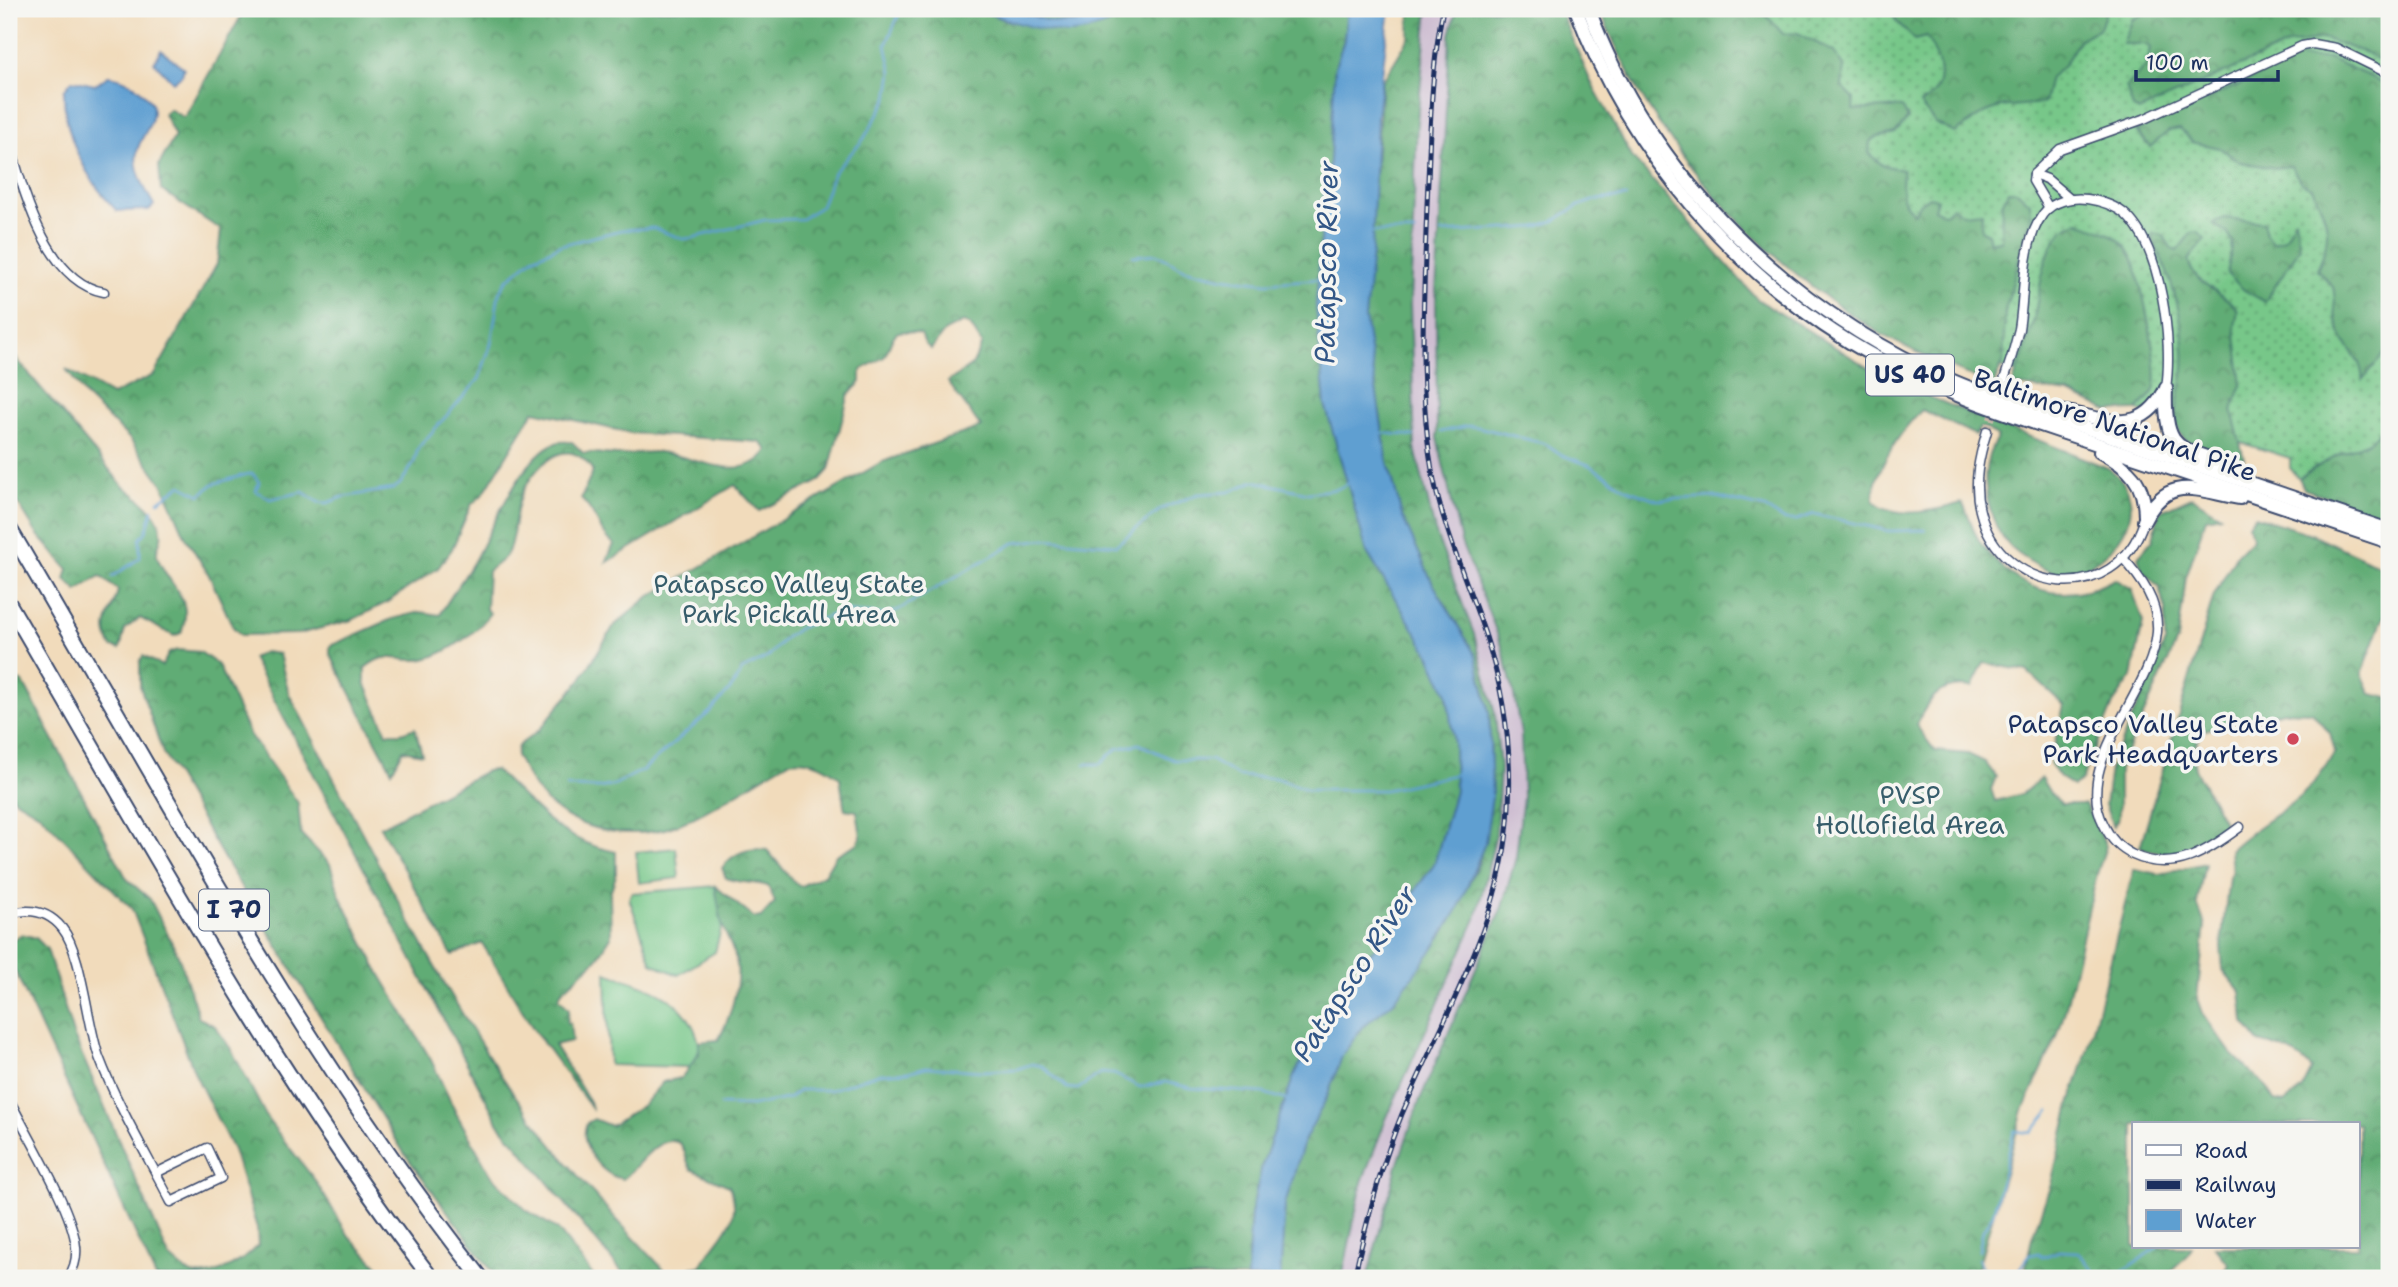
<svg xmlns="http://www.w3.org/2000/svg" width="2398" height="1287" viewBox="0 0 2398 1287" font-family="'Shantell Sans',sans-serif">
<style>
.industrial{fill:#cebed1}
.grass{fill:url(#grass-dots);stroke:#497b74;stroke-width:2}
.forest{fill:url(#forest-crowns);stroke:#3e6e6a;stroke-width:2}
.pitch{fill:#77c789;stroke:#497b74;stroke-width:2}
.water{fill:#5e9fd1;stroke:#3c6798;stroke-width:2}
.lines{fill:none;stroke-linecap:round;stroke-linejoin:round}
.stream{stroke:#5e9fd1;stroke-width:2.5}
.minor-tunnel{stroke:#c6b9a8;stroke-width:8;stroke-dasharray:8 4;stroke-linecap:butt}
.minor-casing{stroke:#3b496c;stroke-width:11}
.primary-casing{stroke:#3b496c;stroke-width:16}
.motorway-casing{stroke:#3b496c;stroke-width:18}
.minor{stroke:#fff;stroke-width:8}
.primary{stroke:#fff;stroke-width:12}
.motorway{stroke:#fff;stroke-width:14}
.rail-casing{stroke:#1b2f5e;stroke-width:5}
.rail{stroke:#f6f6f2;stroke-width:2.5;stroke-dasharray:8;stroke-linecap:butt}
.poi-dot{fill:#d1495b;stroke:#f6f6f2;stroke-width:2.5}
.labels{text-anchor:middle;stroke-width:7;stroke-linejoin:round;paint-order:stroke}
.shield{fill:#f6f6f2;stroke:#5d6b8a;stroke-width:2}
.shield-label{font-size:24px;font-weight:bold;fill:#1b2f5e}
.street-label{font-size:26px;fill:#1b2f5e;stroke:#f6f6f2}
.park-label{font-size:26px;fill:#375d6b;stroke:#f6f6f2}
.poi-label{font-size:26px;fill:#1b2f5e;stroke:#f6f6f2;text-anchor:end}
.water-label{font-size:28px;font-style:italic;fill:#325686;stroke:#f6f6f2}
</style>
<defs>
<pattern id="grass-dots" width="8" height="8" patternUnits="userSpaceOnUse" patternTransform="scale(1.75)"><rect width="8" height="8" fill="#77c789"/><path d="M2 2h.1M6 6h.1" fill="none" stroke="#61a273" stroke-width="1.8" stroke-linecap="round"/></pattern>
<pattern id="forest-crowns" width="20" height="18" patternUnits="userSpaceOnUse" patternTransform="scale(1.75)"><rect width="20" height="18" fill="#61ac75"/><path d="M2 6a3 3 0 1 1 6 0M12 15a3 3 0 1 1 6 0" fill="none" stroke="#4f8c63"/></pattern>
</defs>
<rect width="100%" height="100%" fill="#f6f6f2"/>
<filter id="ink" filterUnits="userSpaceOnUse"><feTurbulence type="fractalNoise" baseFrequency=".0143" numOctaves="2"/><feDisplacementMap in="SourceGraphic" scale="14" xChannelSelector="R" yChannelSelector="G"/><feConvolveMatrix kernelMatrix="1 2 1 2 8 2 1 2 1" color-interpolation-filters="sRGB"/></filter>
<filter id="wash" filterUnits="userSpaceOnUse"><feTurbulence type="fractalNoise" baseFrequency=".00686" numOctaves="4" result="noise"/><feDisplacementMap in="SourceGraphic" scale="28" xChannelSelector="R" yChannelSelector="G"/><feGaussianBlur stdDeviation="1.57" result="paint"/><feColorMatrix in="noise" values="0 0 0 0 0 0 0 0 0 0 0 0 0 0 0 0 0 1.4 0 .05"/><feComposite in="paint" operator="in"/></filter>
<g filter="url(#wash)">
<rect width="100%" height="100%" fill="#f1dbbb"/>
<polygon class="industrial" points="1428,9 1457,9 1450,35 1437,438 1461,541 1502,646 1513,690 1521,734 1523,796 1516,857 1502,907 1419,1102 1397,1166 1367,1278 1342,1278 1362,1182 1387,1117 1476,919 1496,834 1500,768 1495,714 1474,634 1435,531 1415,448 1410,304 1417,122"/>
<polygon class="grass" points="1617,9 2389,9 2389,503 2316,467 2299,478 2290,468 2290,458 1977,360"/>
<g class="forest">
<path d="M245,9H978L1002,19L1072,33L1106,25L1138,9H1347L1344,40L1335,67L1330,161L1320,218L1322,228L1316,305L1325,404L1367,552L1429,654L1447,694L1454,743L1455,791L1434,865L1400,910L1393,931L1371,952L1347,995L1324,1019L1294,1076L1262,1166L1251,1214L1247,1278H700L691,1268L701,1266C717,1236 746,1221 729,1186L691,1169C686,1162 685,1146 679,1143C658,1132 636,1170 623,1179C601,1176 577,1144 587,1123L594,1119L611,1126L643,1105L663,1082L681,1078L699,1054V1042L718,1040C729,1022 740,986 737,965C735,950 726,937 722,924C717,913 717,898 715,886L754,918L761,917L775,902L768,886C753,881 740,884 726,878L722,868C733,853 749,847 767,850L793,881L801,886L824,875L836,855L857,844L861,837L857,811L845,809L844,805L840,778C826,766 808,758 789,761C754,781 714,810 677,825C634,841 580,833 546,801C534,790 524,770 516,756L518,746L539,730L579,682L614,626L647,598L882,462L981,427L948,382L973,364L982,344L970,325L963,322L945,331L931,349L925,344L921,334C890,327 897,333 884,357L861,370V382L849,394L829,470L818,482L759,511L735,485L606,563L614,544C598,532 597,513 581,499L593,471C569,433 540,461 524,489C514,507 516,533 508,552C505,560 494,566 488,571L486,609L490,613C477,634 437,662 411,660C390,659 384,652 365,668V683L387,733H401L415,728L422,754L403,750L392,771L330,654V646L392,619L420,612L440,615C450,596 463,580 474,561C490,532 524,453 556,443C560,441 568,442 572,442L583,453C596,452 607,455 620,455C633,455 645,451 658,452C693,455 742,487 768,450L760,442L630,433L534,411L483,494L471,505L452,549L438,568L386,603L352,620L299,634L241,635L233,627L209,575L186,538L163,485L130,439L87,398L66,369L112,395L154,375L217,264L221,230L161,190L159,165L175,136L164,114L169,109L183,117L186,115Z"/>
<path d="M1011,9H1122C1079,26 1053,27 1011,9Z"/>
<polygon points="1410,9 1428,9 1417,122 1410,304 1415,448 1435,531 1474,634 1495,714 1500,768 1496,834 1476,919 1387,1117 1362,1182 1342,1278 1280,1278 1285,1204 1304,1141 1327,1097 1342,1056 1362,1027 1393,1001 1444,933 1479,863 1492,797 1489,712 1476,656 1432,582 1402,516 1387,459 1365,318 1382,82 1409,38"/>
<path d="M1457,9H1559L1590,80L1632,157L1757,299L1892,382L2108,468C2146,494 2132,536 2099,559C2091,564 2081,572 2071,574C2054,576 2040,567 2026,559C2005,546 1997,532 1990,509C1983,485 1983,458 1998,437L1985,428H1980L1975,435L1922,410C1903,427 1871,474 1874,501C1896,521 1938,510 1962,503C1970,515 1972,530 1980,542C2014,590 2061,608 2115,579L2132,589L2143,622L2132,677L2113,704L2082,780L2073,786L2059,777L2050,763L2064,705L2027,671L1984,663L1972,687C1939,682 1929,699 1916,725L1935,751L1968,754L1985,762L1996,777L1991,789L1995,801L2022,794L2041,778L2050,793L2062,804H2085L2106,846L2097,874L2065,1011L2057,1037L2023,1110L1975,1278H1367L1397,1166L1419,1102L1502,907L1516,857L1523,796L1521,734L1513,690L1502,646L1461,542L1437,438L1436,293L1450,35Z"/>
<path d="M1599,9H1755L1768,17L1783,34L1798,33L1834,52L1844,66L1842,87L1854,99L1853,110L1902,107L1908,119L1895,133L1874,138L1870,142L1869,153L1882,165L1903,170C1902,187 1899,202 1914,213L1919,204L1930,197L1937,199L1934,209L1944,214L1952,206L1962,214L1982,212L1981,230L1988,233L1990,242L2001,241L2002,204L2008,191H2017L2030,203L2031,216L2005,311L2003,363L1993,386C1957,369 1917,355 1883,335C1783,275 1697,190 1638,90C1623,65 1612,36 1599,9Z"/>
<path d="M1891,9H2107L2100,28L2080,39L2063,67L2050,77L2044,103L1999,107L1982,114L1955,133L1935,123L1920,104C1950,89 1941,59 1926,37L1915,40L1896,21Z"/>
<polygon points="2152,9 2389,9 2389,66 2366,53 2325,39 2289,44 2139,111 2133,108 2126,87 2146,66 2151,48 2147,44 2123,44 2132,20"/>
<path d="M2298,58H2328L2389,85V349L2363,379C2359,352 2350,355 2341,335C2332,317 2337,302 2333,287L2317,269C2333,237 2329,220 2312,188L2301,183L2291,166L2275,168L2240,162L2220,148L2192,142L2180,129L2169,131L2150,147L2136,131Z"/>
<polygon points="2224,218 2263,222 2266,234 2273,243 2284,239 2295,219 2300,247 2265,302 2244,290 2227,274 2233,242 2227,233 2213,224"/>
<path d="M2079,222C2097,229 2118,234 2129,251C2140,269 2161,372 2154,390C2151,397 2142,404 2137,410L2108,411L2069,393L2012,385C2019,366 2026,347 2032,328C2040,299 2041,229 2079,222Z"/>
<path d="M2197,232L2205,239L2188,260C2194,287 2223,289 2238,310L2235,326L2242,385L2232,410L2244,459C2229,454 2193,448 2183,438C2168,422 2182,388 2184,369C2187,325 2172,277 2152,239L2153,233L2163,235L2172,249L2177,251L2191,233Z"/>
<path d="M9,350L123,486C138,497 165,516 161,538C159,545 155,551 158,559C170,588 195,598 181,633L174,636L140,618L125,629L120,649L112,647C98,624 113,614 118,590L100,576L77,591L65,579L68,569L37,534L9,489Z"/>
<polygon points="2389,424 2389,518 2304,489 2299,478 2337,455 2367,443"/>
<polygon points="2192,497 2220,515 2206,518 2186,577 2178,639 2119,769 2119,817 2113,827 2105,805 2110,768 2165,642 2165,609 2159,587 2142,570 2138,557 2153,539 2159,512"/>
<path d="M2255,516L2311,534L2389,570V602L2362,674L2371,694L2389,698V1278H2191L2199,1271L2220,1278L2229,1264L2215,1247H2358V1124H2134V1247H2192C2186,1261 2172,1265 2166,1278H2024L2032,1237L2051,1184L2071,1100L2088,1049L2134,869L2159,874L2205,863L2197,903L2205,925L2197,999L2202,1013L2231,1053L2267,1087L2275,1101L2284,1103L2302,1089L2312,1069C2296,1052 2282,1048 2259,1042L2244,1022L2241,992L2223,970L2221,946L2229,877L2232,871L2230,850C2252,828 2282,814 2305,792C2317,781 2326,766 2335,752L2330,733L2312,712L2282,711L2255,720L2232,721L2203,731L2192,751L2195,769L2224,822L2222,832C2197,851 2169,859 2140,847L2214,595L2237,554L2253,538L2248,524Z"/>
<polygon points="177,650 200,652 218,665 249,734 298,803 301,834 330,864 340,896 375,965 431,1060 456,1113 491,1175 525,1209 558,1230 595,1278 497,1278 404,1153 226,862 163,753 140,686 140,662 143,656 162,666 169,653"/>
<path d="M264,652L279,654L289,694C356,818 418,948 495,1066C545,1143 608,1212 672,1278H627L499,1124L252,658Z"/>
<path d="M9,674L24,684L127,879L150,899L178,955L199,1018L215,1026L232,1051L268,1120L314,1179L349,1236L389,1278H156L9,958V942L22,934L36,938L47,949L73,1034L169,1257C176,1262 184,1272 192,1274C212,1281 245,1260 258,1246L257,1228L233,1150L196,1076L132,909L41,815L9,796Z"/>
<path d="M495,770C534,807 561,842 616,852V875L610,894L611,937L597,959L561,992L559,998L569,1009L567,1023H570L572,1041L554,1045C560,1056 592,1102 592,1109L534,1030L482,943L452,955L380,827L486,771Z"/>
</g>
<g class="pitch">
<polygon points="676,848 679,878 639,883 636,852"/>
<polygon points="715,886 722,926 715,952 678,975 652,963 629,898 632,893"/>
<path d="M606,973C643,985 681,994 696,1033C702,1049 699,1055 689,1067L609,1065Z"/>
</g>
<g class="water">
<path d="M978,9L997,13L1000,9C1024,9 1044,24 1069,23C1093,23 1114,9 1138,9C1119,20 1095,32 1072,33C1048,33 1000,19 978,9Z"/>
<polygon points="1347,9 1390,9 1377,116 1372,252 1365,318 1387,459 1402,516 1432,582 1476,656 1489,712 1492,797 1485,843 1458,909 1431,952 1393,1002 1362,1027 1342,1056 1327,1097 1304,1141 1285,1204 1280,1278 1247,1278 1251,1214 1262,1166 1294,1076 1324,1019 1347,994 1371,952 1393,931 1400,910 1434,865 1455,791 1454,743 1447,694 1429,654 1367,552 1325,404 1316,305 1322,228 1320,218 1330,161 1335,67 1344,40"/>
<polygon points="161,50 184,68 182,75 173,82 154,62"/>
<path d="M108,76C127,78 142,89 152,104C157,123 140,135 137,152C133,169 146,191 154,205L149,210L117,211C86,180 63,134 64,90L72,80L95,85Z"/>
</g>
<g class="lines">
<g class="stream">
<polyline points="1035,25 1070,32"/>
<polyline points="1369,232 1415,232"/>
<polyline points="1441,233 1536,227 1556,220 1576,207 1595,200 1626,197"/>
<polyline points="1133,256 1156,254 1185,269 1224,278 1267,283 1320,279"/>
<polyline points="1441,432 1467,426 1478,427 1546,444 1562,455 1589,465 1627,489 1658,500 1716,497 1765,508 1784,520 1797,520 1814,514 1889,531 1925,530"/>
<polyline points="1382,433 1414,436"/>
<polyline points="159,501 181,485 200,495 213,484 248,474 253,474 259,482 256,491 270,499 303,492 318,502 327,503 343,497 393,489 400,484 414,463 418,448 479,379 491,344 499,293 506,281 533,258 561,245 621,230 653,228 683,239 692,238 765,220 802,219 821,206 834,172 863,140 888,98 892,72 886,45 901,9"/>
<polyline points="112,577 140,558 140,539 146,532 153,509"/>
<polyline points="1085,764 1100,764 1116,749 1139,744 1174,760 1211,760 1238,776 1276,778 1309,790 1385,790 1458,774"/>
<polyline points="567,787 599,788 614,785 643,770 711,711 733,686 742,670 768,657 786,637 803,626 842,611 884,615 898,610 1014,543 1045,539 1116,545 1161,509 1198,494 1229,492 1254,481 1308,493 1337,489 1349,483"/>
<polyline points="720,1105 752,1106 790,1098 800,1090 830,1090 878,1074 908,1072 926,1067 983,1071 1017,1069 1032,1064 1042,1066 1067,1088 1078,1089 1101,1073 1114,1074 1140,1087 1165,1082 1191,1088 1264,1093 1290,1101"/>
<polyline points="1979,1250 1983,1230 1993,1214 2014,1131 2031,1133 2050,1110"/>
<polyline points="1979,1259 1986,1278"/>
<path d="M2013,1278L2029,1255L2038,1253L2043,1257L2059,1251L2078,1252L2099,1277C2125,1276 2137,1260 2157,1247"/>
</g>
</g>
</g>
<g filter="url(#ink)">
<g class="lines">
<polyline class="minor-tunnel" points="1987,431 2004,380"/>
<g class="minor-casing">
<g id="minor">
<path d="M9,141C23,189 46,282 104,292"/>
<polyline points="2034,174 2047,179 2070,199"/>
<polyline points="2049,208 2033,181 2034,174 2060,149 2144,119 2302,46 2313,44 2336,48 2389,74"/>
<path d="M2004,380C2010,363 2015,346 2019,329C2025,294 2021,244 2043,214C2053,201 2071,197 2087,199C2101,201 2116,206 2126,215C2162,249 2173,342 2166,388"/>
<path d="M1987,431C1979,457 1973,483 1980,511C2001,596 2116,610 2144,521"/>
<path d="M2122,557C2141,578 2159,602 2157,632C2152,694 2071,763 2104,825C2110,838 2120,849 2133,855C2174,874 2208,851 2240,827"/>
<path d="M9,914C29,908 48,911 62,928C82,952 87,1023 99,1057C118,1107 147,1155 171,1202L221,1178L207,1148L156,1173"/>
<path d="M9,1099C27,1135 73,1210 76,1247C77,1258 74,1269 68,1278"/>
</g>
</g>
<g class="primary-casing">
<g id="primary">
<path d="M1576,9C1629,153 1742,284 1877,358C1949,397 2027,420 2103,446C2199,478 2294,510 2389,542"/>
<path d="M1589,9C1650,177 1790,311 1953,381C2009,405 2070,422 2128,442C2215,471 2302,500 2389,530"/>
<path d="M2166,388C2163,465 2189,442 2239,472"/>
<path d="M2047,410C2093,411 2136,444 2164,392"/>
<path d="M2100,452C2129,467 2145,482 2145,517"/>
<path d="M2144,521C2168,473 2197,491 2240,498"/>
</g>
</g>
<g class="motorway-casing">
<g id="motorway">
<path d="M9,528C158,780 299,1047 481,1278"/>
<path d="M9,604C143,832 270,1068 431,1278"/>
</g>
</g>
<use href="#minor" class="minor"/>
<use href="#primary" class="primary"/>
<use href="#motorway" class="motorway"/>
<g class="rail-casing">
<path id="rail" d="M1354,1278C1366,1223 1380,1167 1402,1114C1444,1015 1505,916 1509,806C1512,748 1504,692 1486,637C1470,589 1449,543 1437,494C1416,407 1424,294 1427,205C1430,140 1430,73 1443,9"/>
</g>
<use href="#rail" class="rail"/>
</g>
</g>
<circle class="poi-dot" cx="2293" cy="739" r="7"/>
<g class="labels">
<g class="shield">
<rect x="1866" y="354.5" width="88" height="41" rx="5"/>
<rect x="199" y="889.5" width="70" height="41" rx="5"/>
</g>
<g class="shield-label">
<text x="1910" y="383">US 40</text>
<text x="234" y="918">I 70</text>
</g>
<g class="street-label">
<text transform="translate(2115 425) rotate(19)" y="9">Baltimore National Pike</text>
</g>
<g class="park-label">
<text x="789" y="593">Patapsco Valley State<tspan x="789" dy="30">Park Pickall Area</tspan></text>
<text x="1910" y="804">PVSP<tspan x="1910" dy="30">Hollofield Area</tspan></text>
</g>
<g class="poi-label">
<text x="2279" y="733">Patapsco Valley State<tspan x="2279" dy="30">Park Headquarters</tspan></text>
</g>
<g class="water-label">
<text transform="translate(1326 262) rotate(-89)" y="10">Patapsco River</text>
<text transform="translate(1354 973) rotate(-57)" y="10">Patapsco River</text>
</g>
</g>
<rect width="2398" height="1287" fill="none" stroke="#f6f6f2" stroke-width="35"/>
<rect x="2132" y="1122" width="228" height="126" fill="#f6f6f2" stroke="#9ea6b7" stroke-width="2"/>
<rect x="2146" y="1145" width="35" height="10" fill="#ffffff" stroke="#9ea6b7" stroke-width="2"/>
<text x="2195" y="1158" font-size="21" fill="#1b2f5e">Road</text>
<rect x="2146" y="1180" width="35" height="10" fill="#1b2f5e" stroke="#9ea6b7" stroke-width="2"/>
<text x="2195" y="1192" font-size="21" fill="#1b2f5e">Railway</text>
<rect x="2146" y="1210" width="35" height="21" fill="#5e9fd1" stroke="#9ea6b7" stroke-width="2"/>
<text x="2195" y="1228" font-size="21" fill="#1b2f5e">Water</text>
<path d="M2136 70v10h142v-10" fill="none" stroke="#1b2f5e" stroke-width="3.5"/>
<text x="2146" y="70" font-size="21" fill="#1b2f5e" stroke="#f6f6f2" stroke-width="5" paint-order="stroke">100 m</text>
</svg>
